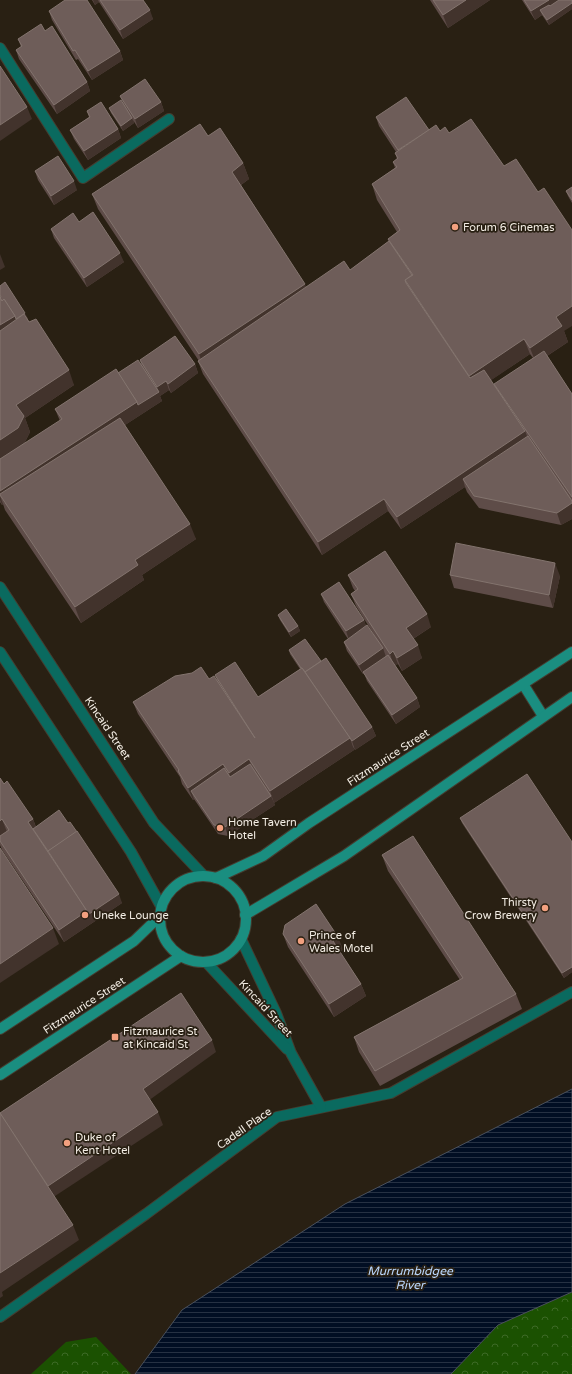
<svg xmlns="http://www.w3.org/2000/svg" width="572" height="1374" viewBox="0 0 572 1374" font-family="'Varela Round',sans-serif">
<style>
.forest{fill:url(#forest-crowns)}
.water{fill:url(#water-rules);stroke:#4a515d}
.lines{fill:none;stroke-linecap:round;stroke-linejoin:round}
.service-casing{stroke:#453d30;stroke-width:12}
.minor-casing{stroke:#453d30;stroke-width:12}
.secondary-casing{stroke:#453d30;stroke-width:12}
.service{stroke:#0a6a5f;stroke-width:10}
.minor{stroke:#0a6a5f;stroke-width:10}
.secondary{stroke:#1a8e80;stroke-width:10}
.wall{fill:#5e4c48;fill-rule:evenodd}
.shaded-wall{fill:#42332c}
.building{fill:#6e5d59;stroke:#83746e}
.poi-dot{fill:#f2a07f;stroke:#292013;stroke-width:1.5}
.labels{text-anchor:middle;stroke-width:3.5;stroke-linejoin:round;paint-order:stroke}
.poi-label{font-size:11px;fill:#f3ede4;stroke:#292013;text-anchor:start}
.street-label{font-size:11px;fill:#f3ede4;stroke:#292013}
.water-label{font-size:12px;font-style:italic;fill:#bbd8fe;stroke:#292013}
</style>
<defs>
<pattern id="forest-crowns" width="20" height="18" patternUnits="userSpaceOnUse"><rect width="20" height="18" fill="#1b5101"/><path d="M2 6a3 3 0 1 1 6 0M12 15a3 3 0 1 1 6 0" fill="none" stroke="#3d6a26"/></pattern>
<pattern id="water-rules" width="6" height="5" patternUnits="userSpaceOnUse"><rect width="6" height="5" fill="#010e23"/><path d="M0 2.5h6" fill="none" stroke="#263143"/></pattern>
</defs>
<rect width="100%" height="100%" fill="#292013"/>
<g class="forest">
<polygon points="572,1292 572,1374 451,1374 498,1325"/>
<polygon points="96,1337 131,1374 31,1374 66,1342"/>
</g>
<polygon class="water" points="572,1089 572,1292 498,1325 451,1374 135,1374 182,1310 345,1204"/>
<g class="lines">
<g class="service-casing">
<g id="service">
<polyline points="0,48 83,178 169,119"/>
<polyline points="0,1317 146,1214 277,1117 391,1093 572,992"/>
</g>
</g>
<g class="minor-casing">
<g id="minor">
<polyline points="0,587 154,823 204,876"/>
<polyline points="0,652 131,852 161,906"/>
<polyline points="241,939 276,1013 291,1053 321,1107"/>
<polyline points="206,962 287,1049"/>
</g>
</g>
<g class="secondary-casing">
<g id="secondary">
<polyline points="523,684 543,716"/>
<circle cx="203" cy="919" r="43"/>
<polyline points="216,878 263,856 309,823 572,652"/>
<polyline points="245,915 344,856 572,697"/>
<polyline points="0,1029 134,941 160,916"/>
<polyline points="0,1075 181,956"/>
</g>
</g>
<use href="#service" class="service"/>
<use href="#minor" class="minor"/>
<use href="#secondary" class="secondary"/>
</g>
<g class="wall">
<polygon points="92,0 143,0 153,19 123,39 99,2 95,5"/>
<polygon points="430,0 490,0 448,28"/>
<polygon points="522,0 572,0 572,9 549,25 542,15 535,20"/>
<polygon points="49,11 120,51 123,60 92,80 78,59 76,60 52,20"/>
<polygon points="45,31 87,82 90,91 57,114 19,59 16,50 21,47 18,39"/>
<polygon points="120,96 161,102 164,111 138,128 133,120 134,123 123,131 111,113 109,108 123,103"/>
<polygon points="87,111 118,129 121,138 88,160 74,139 70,130 89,117"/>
<path d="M376,117L564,331L568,342L547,356L572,394V519L561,525L479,508L467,492L465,487L401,529L388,511L322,555L203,374L198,361H199L98,209L92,194L208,136L243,163L249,179L241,185L306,287L350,270L389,241L388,239L397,232L377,200L372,184L395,168L393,162L397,159L395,153L396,152L379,126ZM530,354L533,358L494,386L491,380Z"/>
<polygon points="35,171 77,190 54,205 38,180"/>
<polygon points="572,187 572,203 568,196 566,191"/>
<polygon points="79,222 124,262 87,287 54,238 51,229"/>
<polygon points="0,286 27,317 29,322 74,385 25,418 30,432 24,444 60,421 55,409 118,373 141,364 140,360 195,364 198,373 171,393 169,390 160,396 162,401 125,425 196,539 142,575 144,580 81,623 5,510 3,504 2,505 0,502"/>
<polygon points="348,575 431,627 413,639 422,658 402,671 398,664 395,665 417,698 420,707 396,724 367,681 364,673 363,674 347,651 344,642 348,639 324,602 321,594 364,620 366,626 376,638 356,606 351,594 355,591 353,588"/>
<polygon points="450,575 560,576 553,608 454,588"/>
<polygon points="278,615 298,626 300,631 291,637 280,620"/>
<polygon points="289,650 321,661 372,727 376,736 355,750 352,746 354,750 274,803 275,805 228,836 218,834 194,799 193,800 182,784 180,777 138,714 133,702 209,679 217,680 215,675 258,697 300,669 290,654"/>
<polygon points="0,778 4,784 33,819 36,827 68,823 122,903 64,942 2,850 0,845"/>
<polygon points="460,818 572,842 572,972 564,978 462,823"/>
<polygon points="382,855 516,994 522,1009 380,1086 359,1052 354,1037 460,980 388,871"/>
<polygon points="283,934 343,949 340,952 361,984 366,996 334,1017 288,947"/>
</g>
<g class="shaded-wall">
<polygon points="93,0 98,0 99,2 95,5"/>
<polygon points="466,0 490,0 448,28 443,15"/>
<polygon points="549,0 567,0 540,10 542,15 535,20 531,11"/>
<polygon points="572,3 572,9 549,25 547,20"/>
<polygon points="150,10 153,19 123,39 120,30"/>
<polygon points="120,51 123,60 92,80 88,71"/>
<polygon points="87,82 90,91 57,114 54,105"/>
<polygon points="161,102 164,111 138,128 135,119"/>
<polygon points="27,107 32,119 0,141 0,125"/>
<polygon points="132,118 134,123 123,131 121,126"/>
<polygon points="118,129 121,138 88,160 84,151"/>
<polygon points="243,163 249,179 238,187 232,172"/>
<polygon points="74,181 77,190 54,205 51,196"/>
<polygon points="120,253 124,262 87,287 84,278"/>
<polygon points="0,254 5,267 0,270"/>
<polygon points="305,284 310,299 204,369 199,354"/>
<polygon points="572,306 572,326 564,331 568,342 536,363 530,348 556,317"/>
<polygon points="25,313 27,317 18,323 0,341 0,325 15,316"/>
<polygon points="524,339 530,354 475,391 469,376"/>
<polygon points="195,364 198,373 171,393 168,384"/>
<polygon points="69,370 74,385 25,418 30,432 24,444 0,459 0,440 16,405"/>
<polygon points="166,381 169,390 160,396 162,401 5,503 0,495 0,491 137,402 159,392 157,387"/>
<polygon points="525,431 530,444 463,479 465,487 401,529 397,517"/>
<polygon points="0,496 3,504 2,505 0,500"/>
<polygon points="384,499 388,511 322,555 318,542"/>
<polygon points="572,503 572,519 561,525 557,513"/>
<polygon points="190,524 196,539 142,575 144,580 81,623 75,607 135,560"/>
<polygon points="555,563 560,576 553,608 549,595"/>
<polygon points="427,614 431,627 411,640 406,628"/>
<polygon points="364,620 367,629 349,640 346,631"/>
<polygon points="298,626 300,631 291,637 289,632"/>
<polygon points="418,645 422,658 402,671 397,658"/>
<polygon points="383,648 386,657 363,674 359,665"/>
<polygon points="393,651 398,664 394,666 390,654"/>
<polygon points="417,698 420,707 396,724 392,715"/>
<polygon points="372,727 376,736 355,750 352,741"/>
<polygon points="350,738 354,750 274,803 270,791"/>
<polygon points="249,759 253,772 233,786 229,773"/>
<polygon points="223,764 228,777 191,791 194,799 193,800 188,788"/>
<polygon points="271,796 275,805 228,836 225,827"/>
<polygon points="2,819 7,832 0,837 0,821"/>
<polygon points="33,819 37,831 34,834 28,822"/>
<polygon points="119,894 122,903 64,942 59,930 87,911"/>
<polygon points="53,928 59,944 0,983 0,964"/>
<polygon points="338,937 343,949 337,954 333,941"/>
<polygon points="572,967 572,972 564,978 562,973"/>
<polygon points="361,984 366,996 334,1017 329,1004"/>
<polygon points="212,1040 216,1052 148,1101 143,1089"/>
<polygon points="158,1112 163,1125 52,1198 47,1186"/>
<polygon points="73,1225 79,1240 2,1292 3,1296 0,1298 0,1273"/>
</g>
<g class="building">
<polygon points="65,0 87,0 120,51 88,71 75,50 73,51 49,11"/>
<polygon points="100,0 143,0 150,10 120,30"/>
<polygon points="433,0 466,0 443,15"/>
<polygon points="524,0 549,0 531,11"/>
<polygon points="559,0 572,0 572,3 547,20 540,10 549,5 550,6"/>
<polygon points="41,24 45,31 52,26 87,82 54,105 16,50 22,46 18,39"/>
<polygon points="0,66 27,107 0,125"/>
<polygon points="145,79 161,102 135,119 120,96"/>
<polygon points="406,97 429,130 398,150 376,117"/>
<polygon points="121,100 132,118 121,126 109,108"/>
<polygon points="101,102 118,129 84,151 70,130 90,117 87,111"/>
<polygon points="471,119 504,166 516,159 538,192 544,188 572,230 572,306 556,317 562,326 530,348 524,339 469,376 405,280 413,275 388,239 400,230 372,184 397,167 393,162 398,158 395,153 436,125 440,131 445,127 449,133"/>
<polygon points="200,124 208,136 220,128 243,163 232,172 305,284 199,354 92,194"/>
<polygon points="58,156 74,181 51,196 35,171"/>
<polygon points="572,187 572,200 566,191"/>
<polygon points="93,212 120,253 84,278 51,229 73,213 79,222"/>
<polygon points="389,241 412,275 405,280 406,283 470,378 484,370 525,431 397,517 384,499 318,542 198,361 344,261 350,270"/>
<polygon points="5,282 25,313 16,319 15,316 4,299 2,301 0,298 1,297 0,295 0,286"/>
<polygon points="0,298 2,301 4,299 15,316 0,325"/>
<polygon points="24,314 29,322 36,319 69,370 16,405 24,416 18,428 0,440 0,331"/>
<polygon points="175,336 195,364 168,384 166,381 157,387 140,360"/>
<polygon points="544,351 572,394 572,497 494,384"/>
<polygon points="138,360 159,392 138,405 137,402 118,373"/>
<polygon points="116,369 137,402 0,491 0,459 62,419 55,409"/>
<polygon points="120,418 190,524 135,560 138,565 75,607 0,495 0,494"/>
<polygon points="528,436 572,501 572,503 557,513 474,496 463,479"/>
<polygon points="456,543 555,563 549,595 450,575"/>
<polygon points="385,551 427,614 406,628 418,645 397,658 393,651 390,654 351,594 358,589 348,575"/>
<polygon points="339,582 364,620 346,631 321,594"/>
<polygon points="286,609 298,626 289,632 278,615"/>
<polygon points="367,625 383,648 359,665 344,642"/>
<polygon points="305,639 321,661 305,672 306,673 302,668 301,668 289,650"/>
<polygon points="388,655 417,698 392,715 363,672"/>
<polygon points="326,658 372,727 352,741 305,672"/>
<polygon points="235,662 258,697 302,668 350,738 270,791 249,759 229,773 223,764 188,788 178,771 179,770 133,702 175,676 192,673 201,667 209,679 214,676 255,738 215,675"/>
<polygon points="250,764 271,796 225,827 214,825 191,791 224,768 230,777"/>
<polygon points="527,774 572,842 572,967 562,973 460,818"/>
<polygon points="0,778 4,784 7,781 33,819 28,822 87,911 59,930 0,841 0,836 9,830 2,819 0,821"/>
<polygon points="59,810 68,823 70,822 77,832 48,851 33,829"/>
<polygon points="77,831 119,894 89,914 87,911 48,851"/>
<polygon points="413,836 516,994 375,1071 354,1037 463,978 382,855"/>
<polygon points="0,848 53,928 0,964"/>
<polygon points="316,904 338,937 333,941 361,984 329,1004 283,934 285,925"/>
<polygon points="181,993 212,1040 143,1089 158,1112 48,1186 0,1113"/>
<polygon points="0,1113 73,1225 0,1273"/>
</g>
<g class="poi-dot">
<circle cx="455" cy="227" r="4"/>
<circle cx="220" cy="828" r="4"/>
<circle cx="545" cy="908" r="4"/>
<circle cx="85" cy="915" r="4"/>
<circle cx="301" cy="941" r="4"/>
<rect x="111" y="1033" width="8" height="8" rx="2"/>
<circle cx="67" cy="1143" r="4"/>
</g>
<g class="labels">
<g class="poi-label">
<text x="463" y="231">Forum 6 Cinemas</text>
<text x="228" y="826">Home Tavern<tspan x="228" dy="13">Hotel</tspan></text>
<text x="537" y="906" text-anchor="end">Thirsty<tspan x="537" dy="13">Crow Brewery</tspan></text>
<text x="93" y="919">Uneke Lounge</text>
<text x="309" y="939">Prince of<tspan x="309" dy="13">Wales Motel</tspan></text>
<text x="123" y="1035">Fitzmaurice St<tspan x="123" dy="13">at Kincaid St</tspan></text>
<text x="75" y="1141">Duke of<tspan x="75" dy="13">Kent Hotel</tspan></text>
</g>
<g class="street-label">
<text transform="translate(108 728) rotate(56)" y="4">Kincaid Street</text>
<text transform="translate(388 757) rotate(-33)" y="4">Fitzmaurice Street</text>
<text transform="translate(84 1005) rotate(-33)" y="4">Fitzmaurice Street</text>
<text transform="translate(266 1008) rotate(47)" y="4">Kincaid Street</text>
<text transform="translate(244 1128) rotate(-35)" y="4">Cadell Place</text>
</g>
<g class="water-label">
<text x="410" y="1275">Murrumbidgee<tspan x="410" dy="14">River</tspan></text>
</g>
</g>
</svg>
